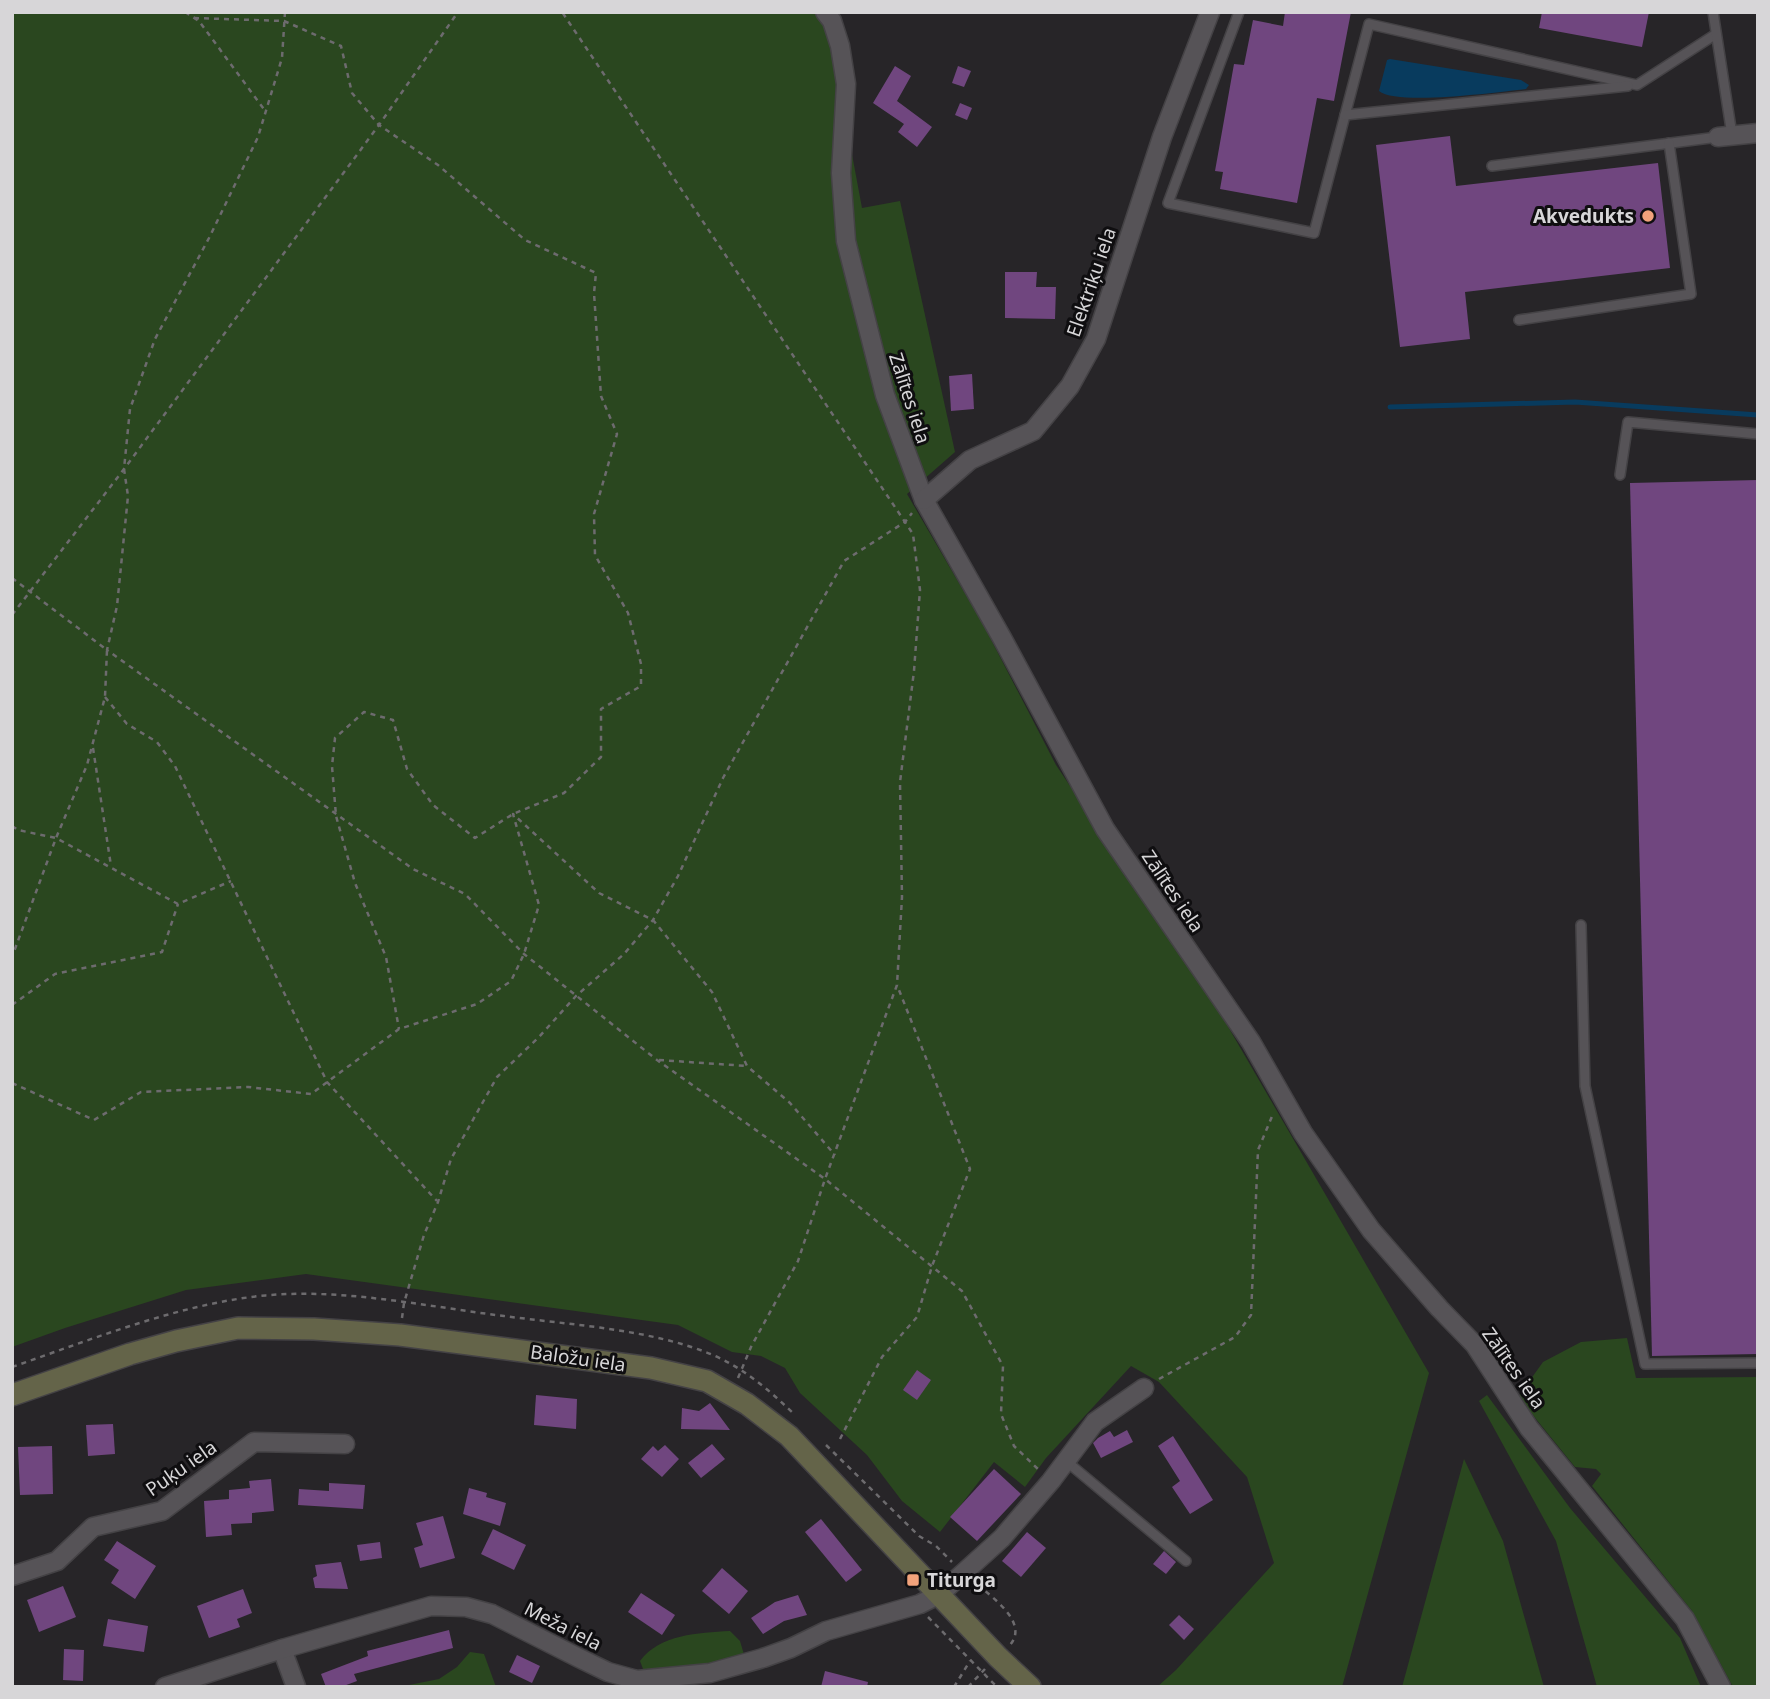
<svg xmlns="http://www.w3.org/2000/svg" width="1770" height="1699" viewBox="0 0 1770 1699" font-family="'Noto Sans',sans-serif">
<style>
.green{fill:#2a471f}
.water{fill:#083b5e}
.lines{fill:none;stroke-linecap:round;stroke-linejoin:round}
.stream{stroke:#083b5e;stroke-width:5}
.building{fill:#70467f}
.service-casing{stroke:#444245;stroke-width:12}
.minor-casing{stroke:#444245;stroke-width:21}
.secondary-casing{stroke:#444245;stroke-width:24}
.path{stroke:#6d6b6e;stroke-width:2.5;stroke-dasharray:5 5;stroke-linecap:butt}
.service{stroke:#565357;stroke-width:9}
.minor{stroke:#565357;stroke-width:18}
.secondary{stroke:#646449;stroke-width:21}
.poi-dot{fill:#f1a27b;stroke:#0f0e10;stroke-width:2.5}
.labels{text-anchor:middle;stroke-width:6;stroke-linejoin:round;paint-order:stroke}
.poi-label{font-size:19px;font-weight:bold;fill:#d7d6d8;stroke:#0f0e10;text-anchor:end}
.street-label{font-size:19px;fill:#d7d6d8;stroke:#0f0e10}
</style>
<rect width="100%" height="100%" fill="#272528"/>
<g class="green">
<polygon points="12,12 836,12 843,106 862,208 900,201 955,452 907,494 984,626 1056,765 1205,987 1429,1373 1342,1687 1157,1687 1176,1670 1274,1563 1247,1477 1159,1382 1131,1366 1046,1458 1025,1487 994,1462 940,1532 902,1501 867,1455 800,1393 785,1368 761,1356 732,1352 678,1325 306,1274 186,1290 65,1328 12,1347"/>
<polygon points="1627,1338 1636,1378 1758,1377 1758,1687 1733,1687 1692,1611 1592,1486 1601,1474 1596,1469 1575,1467 1518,1397 1543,1362 1581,1342"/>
<polygon points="1487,1395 1570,1508 1680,1638 1701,1687 1597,1687 1556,1541 1479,1401"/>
<polygon points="1464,1459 1503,1541 1544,1687 1402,1687"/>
<path d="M730,1631L740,1641L745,1658L675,1672L645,1674L640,1661C660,1634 698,1633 730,1631Z"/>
<polygon points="470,1652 484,1654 496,1687 399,1687 439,1679 457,1667"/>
</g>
<path class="water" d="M1390,59L1521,80L1529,85L1526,89C1499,92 1397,106 1379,91L1387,60Z"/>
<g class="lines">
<polyline class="stream" points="1390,407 1575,402 1758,415"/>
</g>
<g class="building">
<polygon points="1285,12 1351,12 1334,101 1317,98 1297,203 1220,189 1223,172 1215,171 1234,64 1244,65 1253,20 1283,26"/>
<polygon points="1542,12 1649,12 1642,47 1539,28"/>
<polygon points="895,66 911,76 897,101 932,127 917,147 898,132 904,124 873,103"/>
<polygon points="958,66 971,71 964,87 952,83"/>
<polygon points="960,103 972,108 967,120 955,115"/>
<polygon points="1450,136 1456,186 1658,163 1670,268 1465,292 1470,339 1400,347 1376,145"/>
<polygon points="1005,272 1037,272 1036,287 1056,287 1055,319 1005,318"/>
<polygon points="972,374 974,409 951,411 949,376"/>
<polygon points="1758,480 1758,1354 1652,1356 1630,483"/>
<polygon points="917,1370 931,1380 917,1400 903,1390"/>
<polygon points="536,1395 577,1399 576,1429 534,1425"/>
<polygon points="710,1403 730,1430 681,1429 682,1408 699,1411"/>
<polygon points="113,1424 115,1454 88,1456 86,1425"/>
<polygon points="1127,1430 1133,1442 1101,1458 1093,1443 1098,1438 1110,1431 1114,1437"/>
<polygon points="1173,1436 1213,1500 1190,1514 1172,1487 1180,1481 1158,1446"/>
<polygon points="712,1444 725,1459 701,1478 688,1463"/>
<polygon points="665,1445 679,1459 662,1477 641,1459 653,1446 658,1451"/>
<polygon points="52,1446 53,1494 20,1495 18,1447"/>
<polygon points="994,1469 1021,1494 977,1541 950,1517"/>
<polygon points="271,1479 274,1511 252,1513 252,1523 231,1524 232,1535 206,1537 204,1501 229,1499 229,1490 250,1488 249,1481"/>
<polygon points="329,1483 365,1485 363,1509 298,1505 299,1489 329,1491"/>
<polygon points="469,1488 487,1493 486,1497 506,1503 500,1526 463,1514"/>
<polygon points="443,1516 455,1558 420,1568 414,1548 423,1545 416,1523"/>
<polygon points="821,1519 862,1570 846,1582 805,1532"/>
<polygon points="493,1529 526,1545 514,1570 481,1554"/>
<polygon points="1027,1532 1046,1548 1021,1577 1002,1561"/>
<polygon points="117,1541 156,1566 135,1599 111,1583 119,1570 104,1560"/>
<polygon points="380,1542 382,1558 360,1561 357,1545"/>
<polygon points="1164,1551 1176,1562 1166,1574 1153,1564"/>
<polygon points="341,1562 348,1589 315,1588 313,1578 317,1576 315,1565"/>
<polygon points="722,1568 748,1591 729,1614 702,1591"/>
<polygon points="63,1586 76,1617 39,1632 27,1600"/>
<polygon points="243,1589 252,1613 237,1619 240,1627 209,1638 197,1606"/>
<polygon points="641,1593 675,1615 662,1635 628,1612"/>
<polygon points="798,1595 807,1615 784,1621 763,1634 751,1618 775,1602"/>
<polygon points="1179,1615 1194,1629 1184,1640 1169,1625"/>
<polygon points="108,1619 148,1626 144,1652 103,1646"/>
<polygon points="449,1630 453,1648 354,1674 357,1681 341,1687 326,1687 321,1674 368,1656 367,1651"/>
<polygon points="64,1649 84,1650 83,1681 63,1680"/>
<polygon points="517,1655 540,1666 532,1683 509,1672"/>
<polygon points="825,1671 868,1682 867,1687 821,1687"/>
</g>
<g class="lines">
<g class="service-casing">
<g id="service">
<polyline points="1239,12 1168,203 1314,233 1369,24 1637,85 1716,34"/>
<polyline points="1713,12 1732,135"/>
<polyline points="1345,115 1628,86"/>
<polyline points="1492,166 1718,137"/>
<polyline points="1519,320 1691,294 1669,143"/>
<polyline points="1620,475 1628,422 1758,434"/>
<polyline points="1581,925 1585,1086 1645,1364 1758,1363"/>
<polyline points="1066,1461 1186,1561"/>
</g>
</g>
<g class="minor-casing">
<g id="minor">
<polyline points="825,12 832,21 840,46 846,84 841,173 846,241 885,395 924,500 1002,638 1105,829 1251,1042 1303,1133 1371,1230 1439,1308 1475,1345 1529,1428 1685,1619 1721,1687"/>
<polyline points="1718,137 1758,133"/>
<polyline points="924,500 970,460 1033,431 1070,386 1096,339 1162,137 1210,12"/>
<polyline points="12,1576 57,1561 93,1527 162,1511 254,1442 345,1444"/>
<polyline points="282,1649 296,1687"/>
<polyline points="165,1687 282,1649 431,1606 466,1607 492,1614 579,1658 608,1672 637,1680 710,1673 763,1658 791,1648 826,1631 920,1604 940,1594 1002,1538 1051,1481 1095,1422 1144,1388"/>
</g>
</g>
<g class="secondary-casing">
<polyline id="secondary" points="12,1395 130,1354 176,1341 238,1328 314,1329 400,1335 651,1368 707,1381 747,1404 789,1436 998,1657 1030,1687"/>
</g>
<g class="path">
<polyline points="185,12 199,21 266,112"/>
<polyline points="285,12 282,58 258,137 209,238 155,339 130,409 124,469 128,496 117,606 107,650 413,869 465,894 524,954 657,1060 825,1179 962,1291 1003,1366 1001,1414 1014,1446 1039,1470"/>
<polyline points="194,18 284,21 341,46 352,93 379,125 438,165 525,240 596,273 594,293 601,396 617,434 594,514 595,555 628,613 641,664 641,686 601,709 601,757 564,793 513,814 475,838 433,805 407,769 393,720 364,712 335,738 332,766 336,816 355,883 386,957 399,1029"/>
<polyline points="12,578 107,650 105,697 87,765 56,838 12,957"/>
<polyline points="12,615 124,469 379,125 458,12"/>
<polyline points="105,697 127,724 157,742 175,766 327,1082 437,1201"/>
<polyline points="93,748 111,866"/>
<polyline points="12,826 18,830 56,838 178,904 231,881"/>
<polyline points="12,1005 55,974 162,952 178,904"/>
<polyline points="659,1060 747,1066"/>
<polyline points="12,1083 94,1120 141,1092 248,1087 311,1094 399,1029 477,1004 511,981 524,954 539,905 513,814 599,893 653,920 712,992 747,1066 790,1103 835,1155"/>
<polyline points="402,1318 404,1303 424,1235 438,1202 451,1159 497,1077 539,1037 576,996 624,954 653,920 678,876 723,778 844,561 905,522 562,12"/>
<path d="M12,1367C90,1340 169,1308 251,1297C335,1286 422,1306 504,1316C571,1325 651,1329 713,1355C745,1369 769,1390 794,1414"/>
<polyline points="738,1378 751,1347 798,1261 825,1179 897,985 902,897 900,782 914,671 920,590 913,534 905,522 912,513"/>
<polyline points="1159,1379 1235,1337 1251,1315 1258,1150 1273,1114"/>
<polyline points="840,1439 882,1357 917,1317 932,1266 970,1169 897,985"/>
<polyline points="826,1445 919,1536 936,1546 952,1562"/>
<path d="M978,1585C993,1598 1029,1623 1010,1645"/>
<polyline points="928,1617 997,1687"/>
<polyline points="954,1687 970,1661"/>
<polyline points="968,1687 985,1669"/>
</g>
<use href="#service" class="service"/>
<use href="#minor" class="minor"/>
<use href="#secondary" class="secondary"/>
</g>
<g class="poi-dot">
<circle cx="1648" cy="216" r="7"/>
<rect x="906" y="1573" width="14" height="14" rx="3.5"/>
</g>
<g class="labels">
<g class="poi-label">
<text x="1634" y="223">Akvedukts</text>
<text x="927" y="1587" text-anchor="start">Titurga</text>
</g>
<g class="street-label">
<text transform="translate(1091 282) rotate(-71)" y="7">Elektriķu iela</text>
<text transform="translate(910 398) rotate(72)" y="7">Zālītes iela</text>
<text transform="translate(1173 891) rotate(56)" y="7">Zālītes iela</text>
<text transform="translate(578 1358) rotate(8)" y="7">Baložu iela</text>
<text transform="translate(1514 1368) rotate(55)" y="7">Zālītes iela</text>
<text transform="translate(181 1468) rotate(-35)" y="7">Puķu iela</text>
<text transform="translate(563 1626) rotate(27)" y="7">Meža iela</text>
</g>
</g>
<rect width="1770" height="1699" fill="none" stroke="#d7d6d8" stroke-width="28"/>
</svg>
